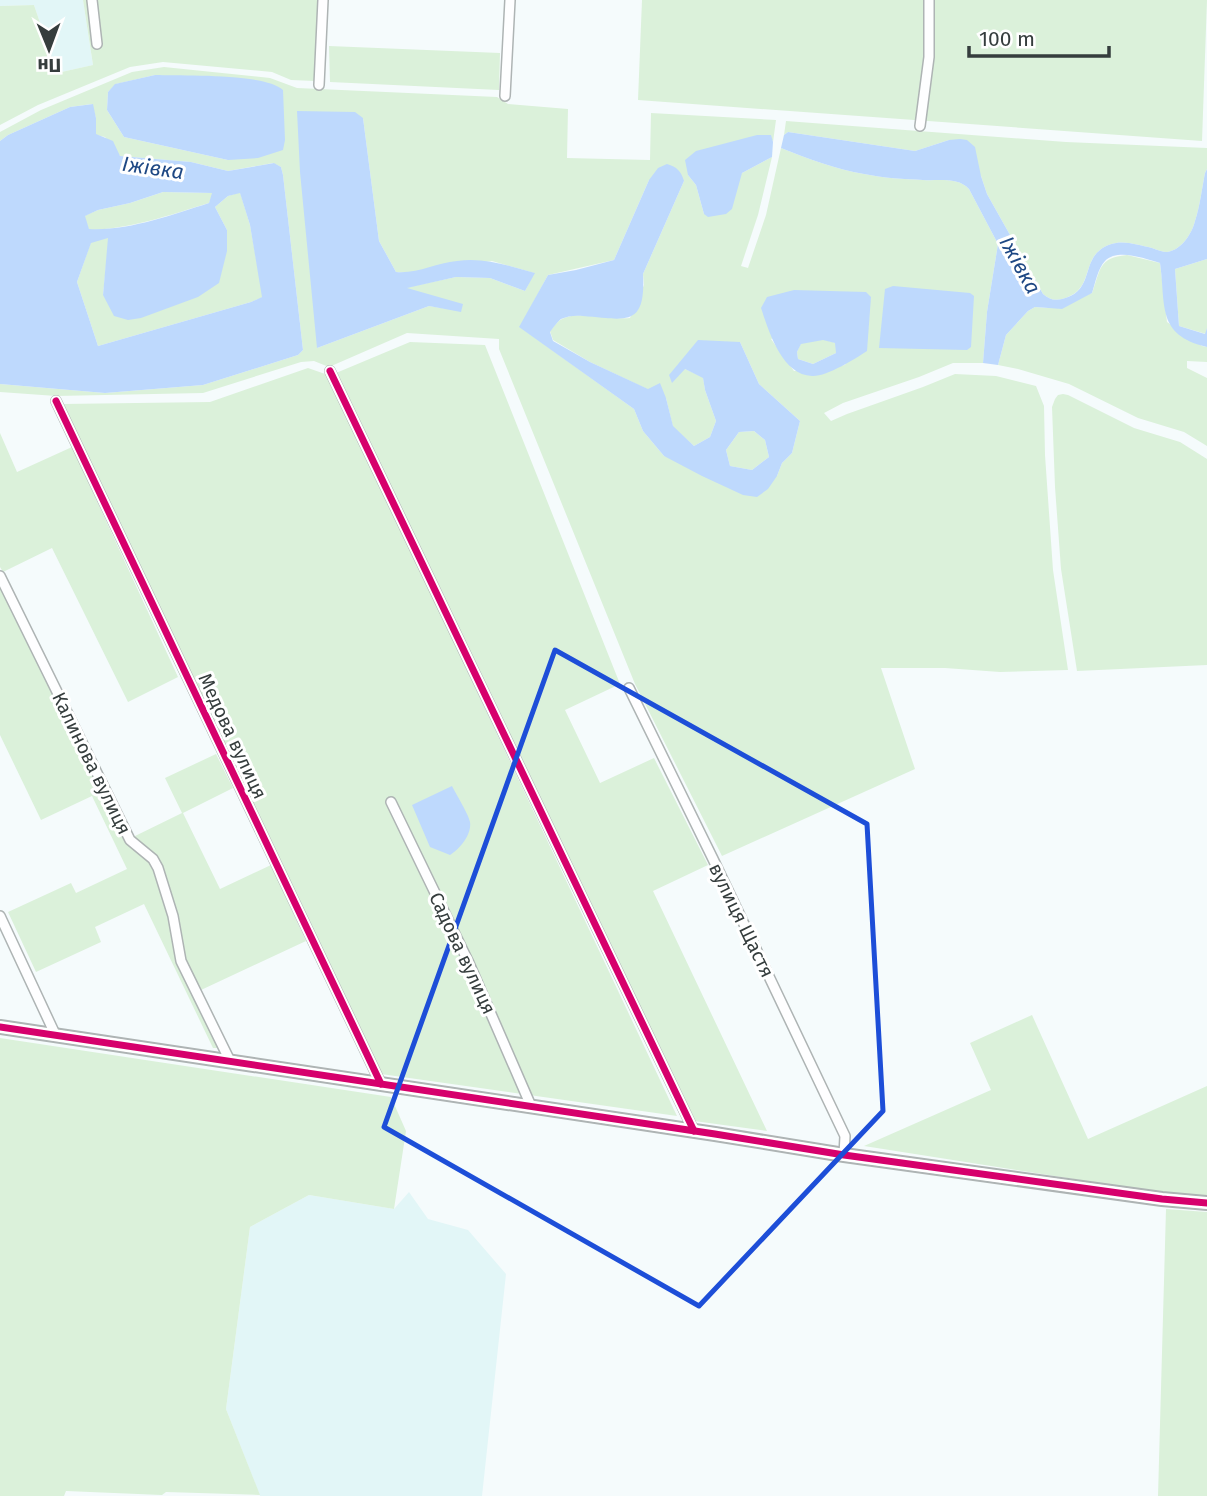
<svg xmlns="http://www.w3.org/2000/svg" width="1207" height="1496" viewBox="0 0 1207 1496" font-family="'Fira Sans',sans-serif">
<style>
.built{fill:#e2f6f7}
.green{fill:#dbf1da;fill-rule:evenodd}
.water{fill:#bed9fd;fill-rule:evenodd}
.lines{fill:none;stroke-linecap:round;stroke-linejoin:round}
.street-casing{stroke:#aeb4b4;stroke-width:12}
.secondary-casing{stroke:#aeb4b4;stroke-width:16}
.street{stroke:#fefeff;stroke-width:9}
.secondary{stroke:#fefeff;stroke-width:12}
.cycleway-casing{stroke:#fff;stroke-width:11}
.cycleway{stroke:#d6006c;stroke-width:7}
.marked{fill:none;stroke:#1d4ed8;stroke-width:5;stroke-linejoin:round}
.labels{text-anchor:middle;stroke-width:6;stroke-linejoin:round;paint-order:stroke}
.street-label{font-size:19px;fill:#353d3d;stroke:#fff}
.water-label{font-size:21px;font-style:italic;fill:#1e4884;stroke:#fff}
</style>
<rect width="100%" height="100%" fill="#f5fbfc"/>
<g class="built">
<polygon points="0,0 83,0 93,65 57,73 34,5 0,6"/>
<polygon points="409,1192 428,1219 468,1230 506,1274 482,1496 260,1496 226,1409 250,1227 309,1195 394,1209"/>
</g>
<g class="green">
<polygon points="83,0 319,0 315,81 291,80 272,72 163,62 130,67 38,105 0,125 0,6 34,5 57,73 93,65"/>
<polygon points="642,0 1207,0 1202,141 638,100"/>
<polygon points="329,46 500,53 499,90 330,82"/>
<path d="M164,67L270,78L297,88L497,97L508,104L568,109L567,158L650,160L651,113L776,120L773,142L770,135L688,175L696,185L704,214L742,173L772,157L758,215L741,266L748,268L766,215L781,148C808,159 836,169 864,174C883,178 904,179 923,180C939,181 958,177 969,189L998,244L987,312L983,363H953L919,377L843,403L824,413L831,421L847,414L923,387L955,374L996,376L1036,386L1044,406L1045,455L1053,570L1068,670L1000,672L945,668H881L915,769L722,856L635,684L499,349V339L407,333L329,367L314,361L301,362L203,393L56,396L0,392V384L105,393L203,385L298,355L303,350L283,175L281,167L273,163L228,171L191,162L120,156L105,137L96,135V118L92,104L70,107L8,135L0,141V132L41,110L132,72ZM155,75L228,160L124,137L107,110L108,92L116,84ZM363,118L379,241L396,272L407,273L492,261L534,273L525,291L490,278L456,277L404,288L461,311L429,306L317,348ZM649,180L684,181L643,274L644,285L630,318C610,320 579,310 562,319C557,321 553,328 550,331L553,340L590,362L666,398L673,427L694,446L710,437L716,421L705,390L703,377L685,369L740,342L759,384L800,421L792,453L782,463L777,476L664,456L643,431L634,409L520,327L548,275L614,260ZM871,297L845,365L794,371L771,339Z"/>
<path d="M786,121L1066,142L1207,148V169L1205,173C1202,188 1200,206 1195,221C1192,233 1182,250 1167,252C1163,252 1157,250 1152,248C1134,244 1116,237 1100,250C1082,264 1093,291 1062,299C1054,301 1049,299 1043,294L987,194L981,176L949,140L915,151L788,132L784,135Z"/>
<path d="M163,192L213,193L209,203C170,215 130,229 89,230L84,216L98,210L130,203Z"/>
<polygon points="240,192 250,225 263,297 251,302 98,346 77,282 91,242 109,237 103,295 227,230 215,207 228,196"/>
<path d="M1127,255L1160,263L1167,322L1202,346L1207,347V362L1187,361V368L1207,378V446L1184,432L1138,418L1069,384L1018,369L998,365L1006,335L1028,311L1035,307L1047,308L1092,293C1101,269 1098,258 1127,255Z"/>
<polygon points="1207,259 1207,328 1206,334 1179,326 1175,269"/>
<polygon points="822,339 836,343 836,353 813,364 798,359 797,352 801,343"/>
<polygon points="410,342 485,345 620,684 565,710 600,783 654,758 708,865 653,891 767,1131 694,1121 336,373"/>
<polygon points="308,368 328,375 677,1116 381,1074 62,404 210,402"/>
<polygon points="1063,394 1068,395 1134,428 1180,442 1207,459 1207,665 1077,671 1061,569 1055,487 1052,407 1055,399 1058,395"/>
<polygon points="754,431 765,440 769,457 752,470 730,466 726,450 739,432"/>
<polygon points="0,433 17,472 72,447 178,677 128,702 52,548 3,572 0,567"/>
<polygon points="0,584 127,842 150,861 155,869 170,916 178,962 220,1048 213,1048 144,904 95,927 101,942 36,972 8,912 71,883 76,893 127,869 92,796 41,820 0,735"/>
<polygon points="216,754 233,788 183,813 220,889 271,865 306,941 201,990 185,959 177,915 162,866 156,856 133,837 182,813 165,778"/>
<polygon points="1032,1015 1088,1139 1207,1086 1207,1197 1163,1193 864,1146 991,1090 970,1043"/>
<polygon points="0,1038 391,1097 406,1131 394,1209 309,1195 250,1227 226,1409 260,1495 166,1492 162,1495 66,1491 64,1496 0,1496"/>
<polygon points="1166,1209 1207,1212 1207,1496 1158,1496"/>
</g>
<g class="water">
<path d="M155,75C182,76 265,73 283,90L285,140L283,150L258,158L228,160L124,137L107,110L108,92L115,84Z"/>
<path d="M93,104L96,118V134L113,141L120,156L191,162L228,171L274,163L281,167L283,175L303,350L298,355L203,385L105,393L0,384V141L8,135L70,107ZM163,192L212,193L209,203C172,215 128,231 89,229L85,216L98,210L130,203ZM240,193L250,225L262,297L251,302L98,346L77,282L91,243L108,238L103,295L114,316L128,320L141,318L198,297L219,283L227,251V230L215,207L228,196Z"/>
<path d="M297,111L355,112L363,118L379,241L396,272C417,274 436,263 457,261C484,257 509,266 535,273L525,291L490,278L456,277L407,288L463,304L461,312L429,306L317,348L300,172Z"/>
<path d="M788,132L915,151L949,140L960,139L967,140L975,147L981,176L987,194L1043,294C1049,299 1054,301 1062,299C1093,292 1082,264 1100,250C1116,237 1134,244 1152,248C1157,250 1163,252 1167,252C1182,250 1192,233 1195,221C1200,206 1202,188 1205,173L1207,169V259L1175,269L1179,326L1205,334L1207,328V347C1156,335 1166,305 1160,263C1145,259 1118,248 1105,261C1098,268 1095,284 1092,293L1062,309L1035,307L1028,311L1006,335L998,365L983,363L987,312L998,244L969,189C958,177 939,181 923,180C904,179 883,178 864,174C836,169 808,159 781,148L784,135Z"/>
<polygon points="757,135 771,135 773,142 772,157 742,173 732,209 726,214 708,217 704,214 696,185 688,175 685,160 696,151"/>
<path d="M667,164C677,167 681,171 684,181L643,274C646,329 625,319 583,316C576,315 567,316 561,319C557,322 553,328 550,332L553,341L590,362L648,389L660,383L666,398L673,426L694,446L710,437L716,421L705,390L703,378L685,369L672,383L669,375L698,340L740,342L759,384L800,421L792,453L782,463L777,476L768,489L757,497L743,495L702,476L664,456L643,431L634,409L519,327L548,275L576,270L614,260L649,180L658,168ZM754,431L765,440L769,457L752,470L730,466L726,450L739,432Z"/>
<polygon points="893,286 970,293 974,296 971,347 967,350 879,348 885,289"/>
<path d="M794,290L866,292L871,297L867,351C855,359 826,377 812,376C782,375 769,332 761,308L767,297ZM823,340L835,343L836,353L813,364L798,359L797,352L801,344Z"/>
<path d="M452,786C456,794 469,815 470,822C472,834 460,849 450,855L430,847L412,805Z"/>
</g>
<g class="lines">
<g class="street-casing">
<g id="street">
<polyline points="92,0 97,44"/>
<polyline points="319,85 323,0"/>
<polyline points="505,96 510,0"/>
<polyline points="920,126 929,57 929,0"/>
<polyline points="330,371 694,1131"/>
<polyline points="56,401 381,1084"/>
<polyline points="0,576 130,840 153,859 158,868 173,916 181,961 230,1061"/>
<polyline points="629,688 713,859 845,1136 844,1155"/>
<polyline points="391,802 468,961 531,1106"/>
<polyline points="0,916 55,1034"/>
</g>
</g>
<g class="secondary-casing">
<polyline id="secondary" points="0,1027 715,1134 844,1155 1162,1199 1207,1203"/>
</g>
<use href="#street" class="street"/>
<use href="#secondary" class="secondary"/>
<g class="cycleway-casing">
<g id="cycleway">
<polyline points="330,371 694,1131"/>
<polyline points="56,401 381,1084"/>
<polyline points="0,1027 715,1134 844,1155 1162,1199 1207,1203"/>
</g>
</g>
<use href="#cycleway" class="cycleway"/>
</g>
<path class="marked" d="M555,650L867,824L883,1111L699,1306L384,1127Z"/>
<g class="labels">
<g class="street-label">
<text transform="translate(233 736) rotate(65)" y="7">Медова вулиця</text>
<text transform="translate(92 763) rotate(64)" y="7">Калинова вулиця</text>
<text transform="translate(742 920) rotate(64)" y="7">вулиця Щастя</text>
<text transform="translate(463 953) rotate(65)" y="7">Садова вулиця</text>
</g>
<g class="water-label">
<text transform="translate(153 168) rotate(8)" y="7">Іжівка</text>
<text transform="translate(1020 265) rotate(61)" y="7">Іжівка</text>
</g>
</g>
<g transform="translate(49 49) rotate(179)" stroke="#ffffff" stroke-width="5" paint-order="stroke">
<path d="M0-5L12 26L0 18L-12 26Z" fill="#353d3d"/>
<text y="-10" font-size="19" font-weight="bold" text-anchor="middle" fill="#353d3d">Пн</text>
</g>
<path d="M969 46v10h140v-10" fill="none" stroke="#353d3d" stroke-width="3.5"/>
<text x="979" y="46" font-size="21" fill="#353d3d" stroke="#ffffff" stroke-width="5" paint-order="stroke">100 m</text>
</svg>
